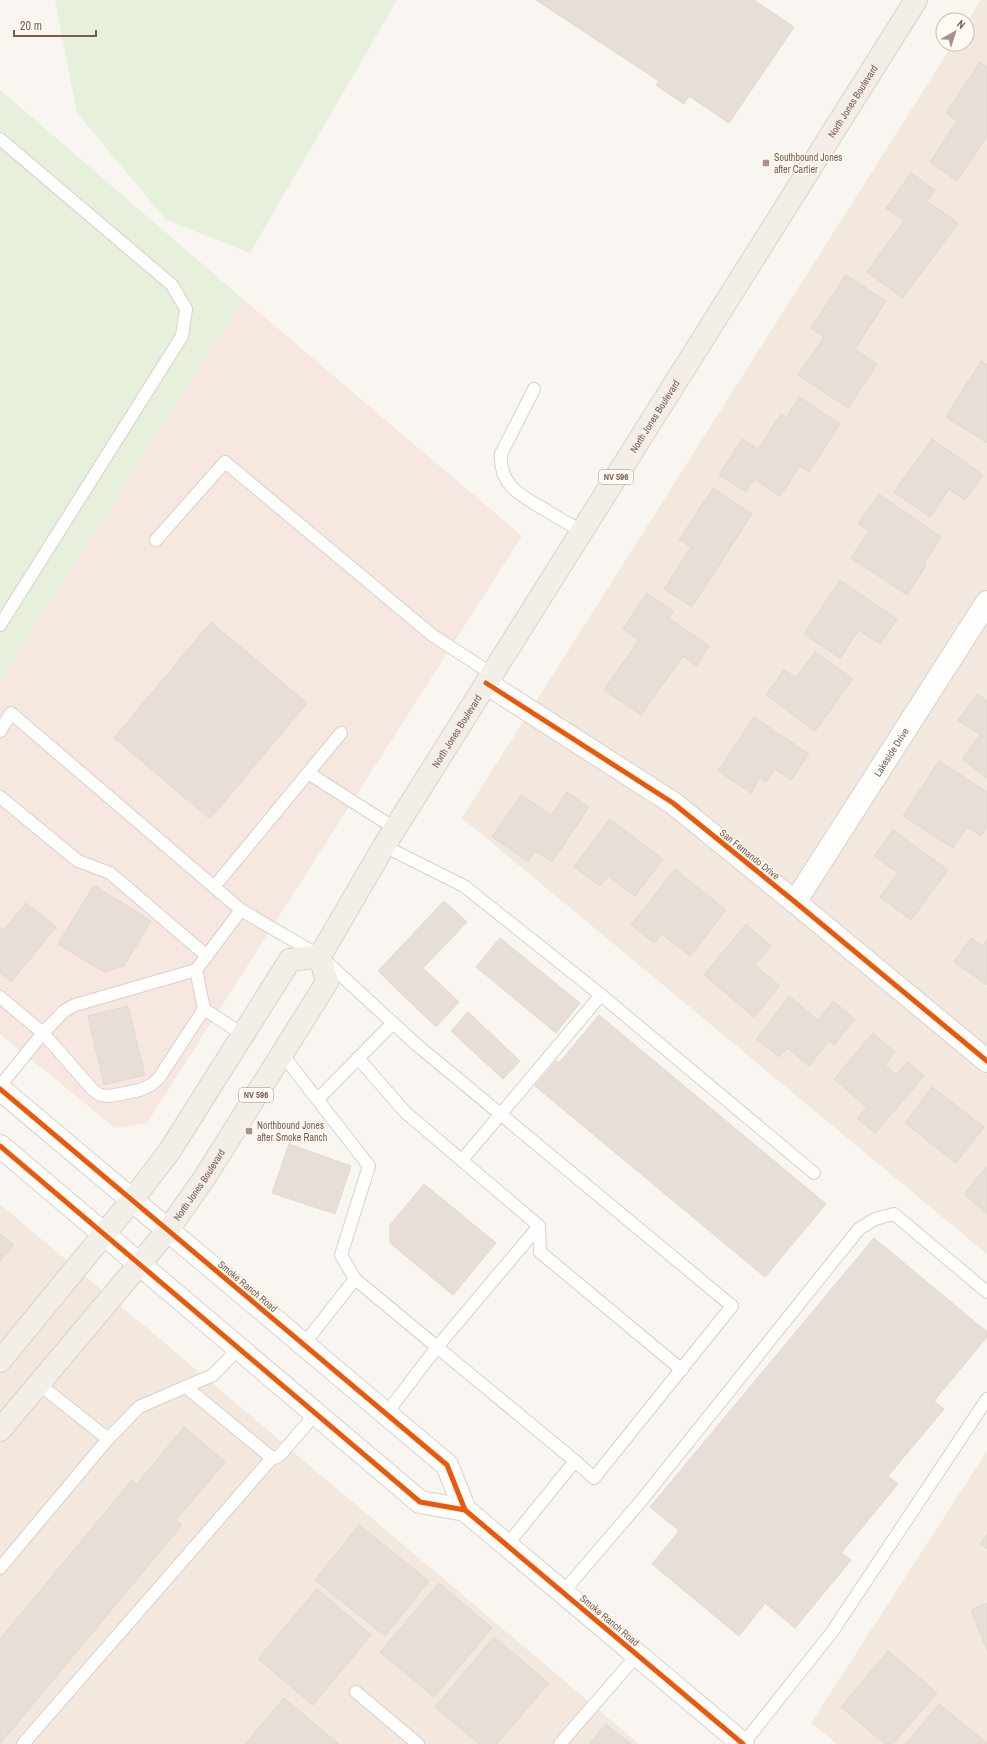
<svg xmlns="http://www.w3.org/2000/svg" width="987" height="1744" viewBox="0 0 987 1744" font-family="'Archivo Narrow',sans-serif">
<style>
.residential{fill:#f2e8de}
.commercial{fill:#f6e8e1}
.green{fill:#e7f0db}
.building{fill:#e6ded7;stroke:#e2d8d2}
.lines{fill:none;stroke-linecap:round;stroke-linejoin:round}
.service-casing{stroke:#d7d1cb;stroke-width:14}
.minor-casing{stroke:#d7d1cb;stroke-width:24}
.secondary-casing{stroke:#d9d2cb;stroke-width:24}
.primary-casing{stroke:#dad1cc;stroke-width:24}
.service{stroke:#fefefd;stroke-width:12}
.minor{stroke:#fefefd;stroke-width:22}
.secondary{stroke:#fefefd;stroke-width:22}
.primary{stroke:#f3eee8;stroke-width:22}
.cycleway-casing{stroke:#fffaf3;stroke-width:8}
.cycleway{stroke:#e8590c;stroke-width:5}
.poi-dot{fill:#a69286;stroke:#fffaf3;stroke-width:1.5}
.labels{text-anchor:middle;stroke-width:3;stroke-linejoin:round;paint-order:stroke}
.shield{fill:#fffaf3;stroke:#a28b7f;stroke-width:1}
.shield-label{font-size:9px;font-weight:bold;fill:#7a5c4d}
.street-label{font-size:10px;fill:#7a5c4d;stroke:#fffaf3}
.poi-label{font-size:10px;fill:#7a5c4d;stroke:#fffaf3;text-anchor:start}
</style>
<rect width="100%" height="100%" fill="#f9f5f0"/>
<g class="residential">
<polygon points="981,0 987,0 987,1254 462,818 953,44 967,44 967,22"/>
<polygon points="0,1204 639,1744 0,1744"/>
<polygon points="987,1451 987,1744 837,1744 811,1723"/>
</g>
<polygon class="commercial" points="243,299 522,536 147,1123 115,1128 0,1034 0,682"/>
<g class="green">
<polygon points="55,0 397,0 250,253 166,220 77,113"/>
<polygon points="0,90 243,299 0,682"/>
</g>
<g class="building">
<polygon points="536,0 754,0 794,27 729,123 689,96 684,104 656,85 659,81"/>
<polygon points="980,62 987,67 987,136 957,181 930,162 957,121 946,113"/>
<polygon points="911,173 935,190 927,201 958,223 903,298 867,272 904,221 886,208"/>
<polygon points="846,275 886,301 855,349 877,364 848,408 798,375 824,337 811,328"/>
<polygon points="981,361 987,365 987,443 946,417"/>
<polygon points="799,397 840,424 809,472 800,466 780,496 754,479 746,492 719,475 742,439 758,449 781,414 786,418"/>
<polygon points="932,439 983,475 965,500 949,489 930,517 894,492"/>
<polygon points="713,488 752,514 692,607 664,589 691,547 679,540"/>
<polygon points="879,494 941,537 924,564 926,566 907,595 851,558 869,531 858,524"/>
<polygon points="840,580 897,619 880,644 859,630 840,658 804,634"/>
<polygon points="647,593 673,611 669,618 709,646 696,666 683,656 641,715 604,690 639,640 623,629"/>
<polygon points="211,622 307,703 210,819 114,738"/>
<polygon points="815,652 853,679 815,731 766,695 784,670 796,678"/>
<polygon points="978,694 987,701 987,778 962,759 980,735 958,720"/>
<polygon points="754,717 809,754 791,780 775,769 766,782 760,778 751,793 718,771"/>
<polygon points="939,761 987,792 987,826 981,836 967,827 953,848 903,816"/>
<polygon points="567,792 589,807 552,862 535,851 528,861 492,837 521,795 551,815"/>
<polygon points="610,819 663,859 635,896 608,876 600,886 574,867"/>
<polygon points="893,830 948,870 911,920 880,897 898,873 874,856"/>
<polygon points="675,869 726,910 690,956 662,934 654,943 631,925"/>
<polygon points="94,885 151,921 124,966 104,972 58,944"/>
<polygon points="444,901 467,922 423,968 459,1002 436,1027 378,971"/>
<polygon points="26,903 56,927 11,982 0,973 0,927 4,930"/>
<polygon points="746,924 771,946 755,965 780,986 754,1017 704,975"/>
<polygon points="500,938 580,1003 556,1033 476,967"/>
<polygon points="971,938 983,946 987,939 987,985 954,962"/>
<polygon points="789,996 818,1020 833,1001 855,1019 834,1045 829,1041 809,1066 787,1048 779,1057 756,1039"/>
<polygon points="128,1006 145,1075 104,1085 88,1016"/>
<polygon points="468,1012 520,1061 503,1079 451,1031"/>
<polygon points="599,1015 826,1204 765,1277 535,1086 556,1061 559,1063"/>
<polygon points="873,1033 895,1052 885,1065 896,1075 907,1062 924,1076 875,1133 857,1118 867,1107 834,1079"/>
<polygon points="932,1087 984,1127 956,1163 905,1123"/>
<polygon points="289,1144 351,1166 335,1214 272,1193"/>
<polygon points="987,1166 987,1214 964,1194"/>
<polygon points="424,1184 496,1243 453,1295 390,1243 390,1225"/>
<polygon points="0,1233 14,1245 0,1261"/>
<polygon points="874,1238 987,1332 987,1337 934,1401 944,1409 888,1476 898,1484 841,1553 851,1560 795,1628 765,1603 739,1636 652,1564 679,1531 650,1507"/>
<polygon points="184,1427 225,1462 176,1520 182,1525 0,1744 0,1639 132,1480 137,1484"/>
<polygon points="359,1525 429,1581 385,1636 315,1580"/>
<polygon points="987,1534 987,1549 980,1544"/>
<polygon points="439,1583 492,1628 434,1697 380,1652"/>
<polygon points="317,1589 371,1635 313,1705 258,1659"/>
<polygon points="987,1603 987,1650 971,1610"/>
<polygon points="494,1637 549,1683 497,1744 479,1744 435,1707"/>
<polygon points="888,1651 937,1693 893,1744 885,1744 841,1707"/>
<polygon points="284,1698 316,1725 339,1744 245,1744"/>
<polygon points="939,1704 987,1743 987,1744 906,1744"/>
<polygon points="606,1724 631,1744 589,1744"/>
</g>
<g class="lines">
<g class="service-casing">
<g id="service">
<polyline points="0,139 172,285 186,309 182,336 0,625"/>
<path d="M534,389L501,454C499,485 520,495 544,509C556,517 569,524 582,531"/>
<polyline points="156,540 225,462 432,635 492,674"/>
<polyline points="0,731 11,713 241,910 320,956 417,1045 732,1306 594,1478 575,1461 507,1545"/>
<polyline points="308,773 396,829"/>
<polyline points="0,797 78,861 110,873 207,956"/>
<polyline points="384,846 464,886 601,995 814,1173"/>
<polyline points="214,887 341,733"/>
<polyline points="241,910 196,970 75,1005 64,1011 43,1033 92,1089 100,1095 110,1096 140,1090 151,1085 159,1078 204,1009 242,1034"/>
<polyline points="196,970 204,1009"/>
<polyline points="0,997 43,1033 0,1086"/>
<polyline points="282,1054 369,1166 341,1255 355,1279 437,1347 539,1226"/>
<polyline points="358,1058 405,1112 539,1226 540,1252 682,1370"/>
<polyline points="318,1099 393,1023"/>
<polyline points="462,1160 601,995"/>
<polyline points="304,1344 355,1279"/>
<polyline points="39,1384 108,1439"/>
<polyline points="186,1387 272,1458 277,1457 281,1454 316,1413"/>
<polyline points="386,1414 437,1347 575,1461"/>
<polyline points="0,1568 108,1439 139,1407 213,1375 239,1348"/>
<polyline points="563,1592 641,1501 859,1229 875,1219 894,1214 987,1292"/>
<polyline points="356,1692 418,1744"/>
<polyline points="23,1744 272,1458"/>
<polyline points="560,1744 637,1655"/>
<polyline points="743,1744 832,1632 987,1399"/>
</g>
</g>
<g class="minor-casing">
<g id="minor">
<polyline points="486,683 673,803 795,902 987,1061"/>
<path id="s1" d="M795,902L987,602"/>
</g>
</g>
<g class="secondary-casing">
<g id="secondary">
<polyline points="0,1089 447,1465 465,1510 743,1744"/>
<polyline points="0,1146 420,1502 465,1510"/>
</g>
</g>
<g class="primary-casing">
<g id="primary">
<polyline points="0,1361 132,1200 169,1152 290,960 320,956"/>
<path id="s2" d="M0,1430L168,1230L205,1177L327,982L320,956L384,846L916,0"/>
</g>
</g>
<use href="#service" class="service"/>
<use href="#minor" class="minor"/>
<use href="#secondary" class="secondary"/>
<use href="#primary" class="primary"/>
<g class="cycleway-casing">
<g id="cycleway">
<polyline points="486,683 673,803 795,902 987,1061"/>
<polyline points="0,1089 447,1465 465,1510 743,1744"/>
<polyline points="0,1146 420,1502 465,1510"/>
</g>
</g>
<use href="#cycleway" class="cycleway"/>
</g>
<g class="poi-dot">
<rect x="762" y="159" width="8" height="8" rx="2"/>
<rect x="245" y="1127" width="8" height="8" rx="2"/>
</g>
<g class="labels">
<g class="shield">
<rect x="599" y="470" width="34" height="14" rx="3"/>
<rect x="239" y="1088" width="34" height="14" rx="3"/>
</g>
<g class="shield-label">
<text x="616" y="480">NV 596</text>
<text x="256" y="1098">NV 596</text>
</g>
<g class="street-label">
<text dy="4" stroke="none"><textPath href="#s2" startOffset="1590">North Jones Boulevard</textPath></text>
<text dy="4" stroke="none"><textPath href="#s2" startOffset="1218">North Jones Boulevard</textPath></text>
<text dy="4" stroke="none"><textPath href="#s2" startOffset="846">North Jones Boulevard</textPath></text>
<text dy="4" stroke="none"><textPath href="#s1" startOffset="178">Lakeside Drive</textPath></text>
<text transform="translate(750 854) rotate(39)" y="4">San Fernando Drive</text>
<text dy="4" stroke="none"><textPath href="#s2" startOffset="316">North Jones Boulevard</textPath></text>
<text transform="translate(248 1286) rotate(40)" y="4">Smoke Ranch Road</text>
<text transform="translate(610 1620) rotate(40)" y="4">Smoke Ranch Road</text>
</g>
<g class="poi-label">
<text x="774" y="161">Southbound Jones<tspan x="774" dy="12">after Cartier</tspan></text>
<text x="257" y="1129">Northbound Jones<tspan x="257" dy="12">after Smoke Ranch</tspan></text>
</g>
</g>
<g transform="translate(955 32) rotate(39)"><circle r="19" fill="#fffaf3" stroke="#cabbb1"/>
<path d="M0-3L7 15L0 10L-7 15Z" fill="#a69286"/>
<text y="-6" font-size="11" font-weight="bold" text-anchor="middle" fill="#7a5c4d">N</text>
</g>
<path d="M14 30v6h82v-6" fill="none" stroke="#7a5c4d" stroke-width="2"/>
<text x="20" y="30" font-size="12" fill="#7a5c4d" stroke="#fffaf3" stroke-width="3" paint-order="stroke">20 m</text>
</svg>
